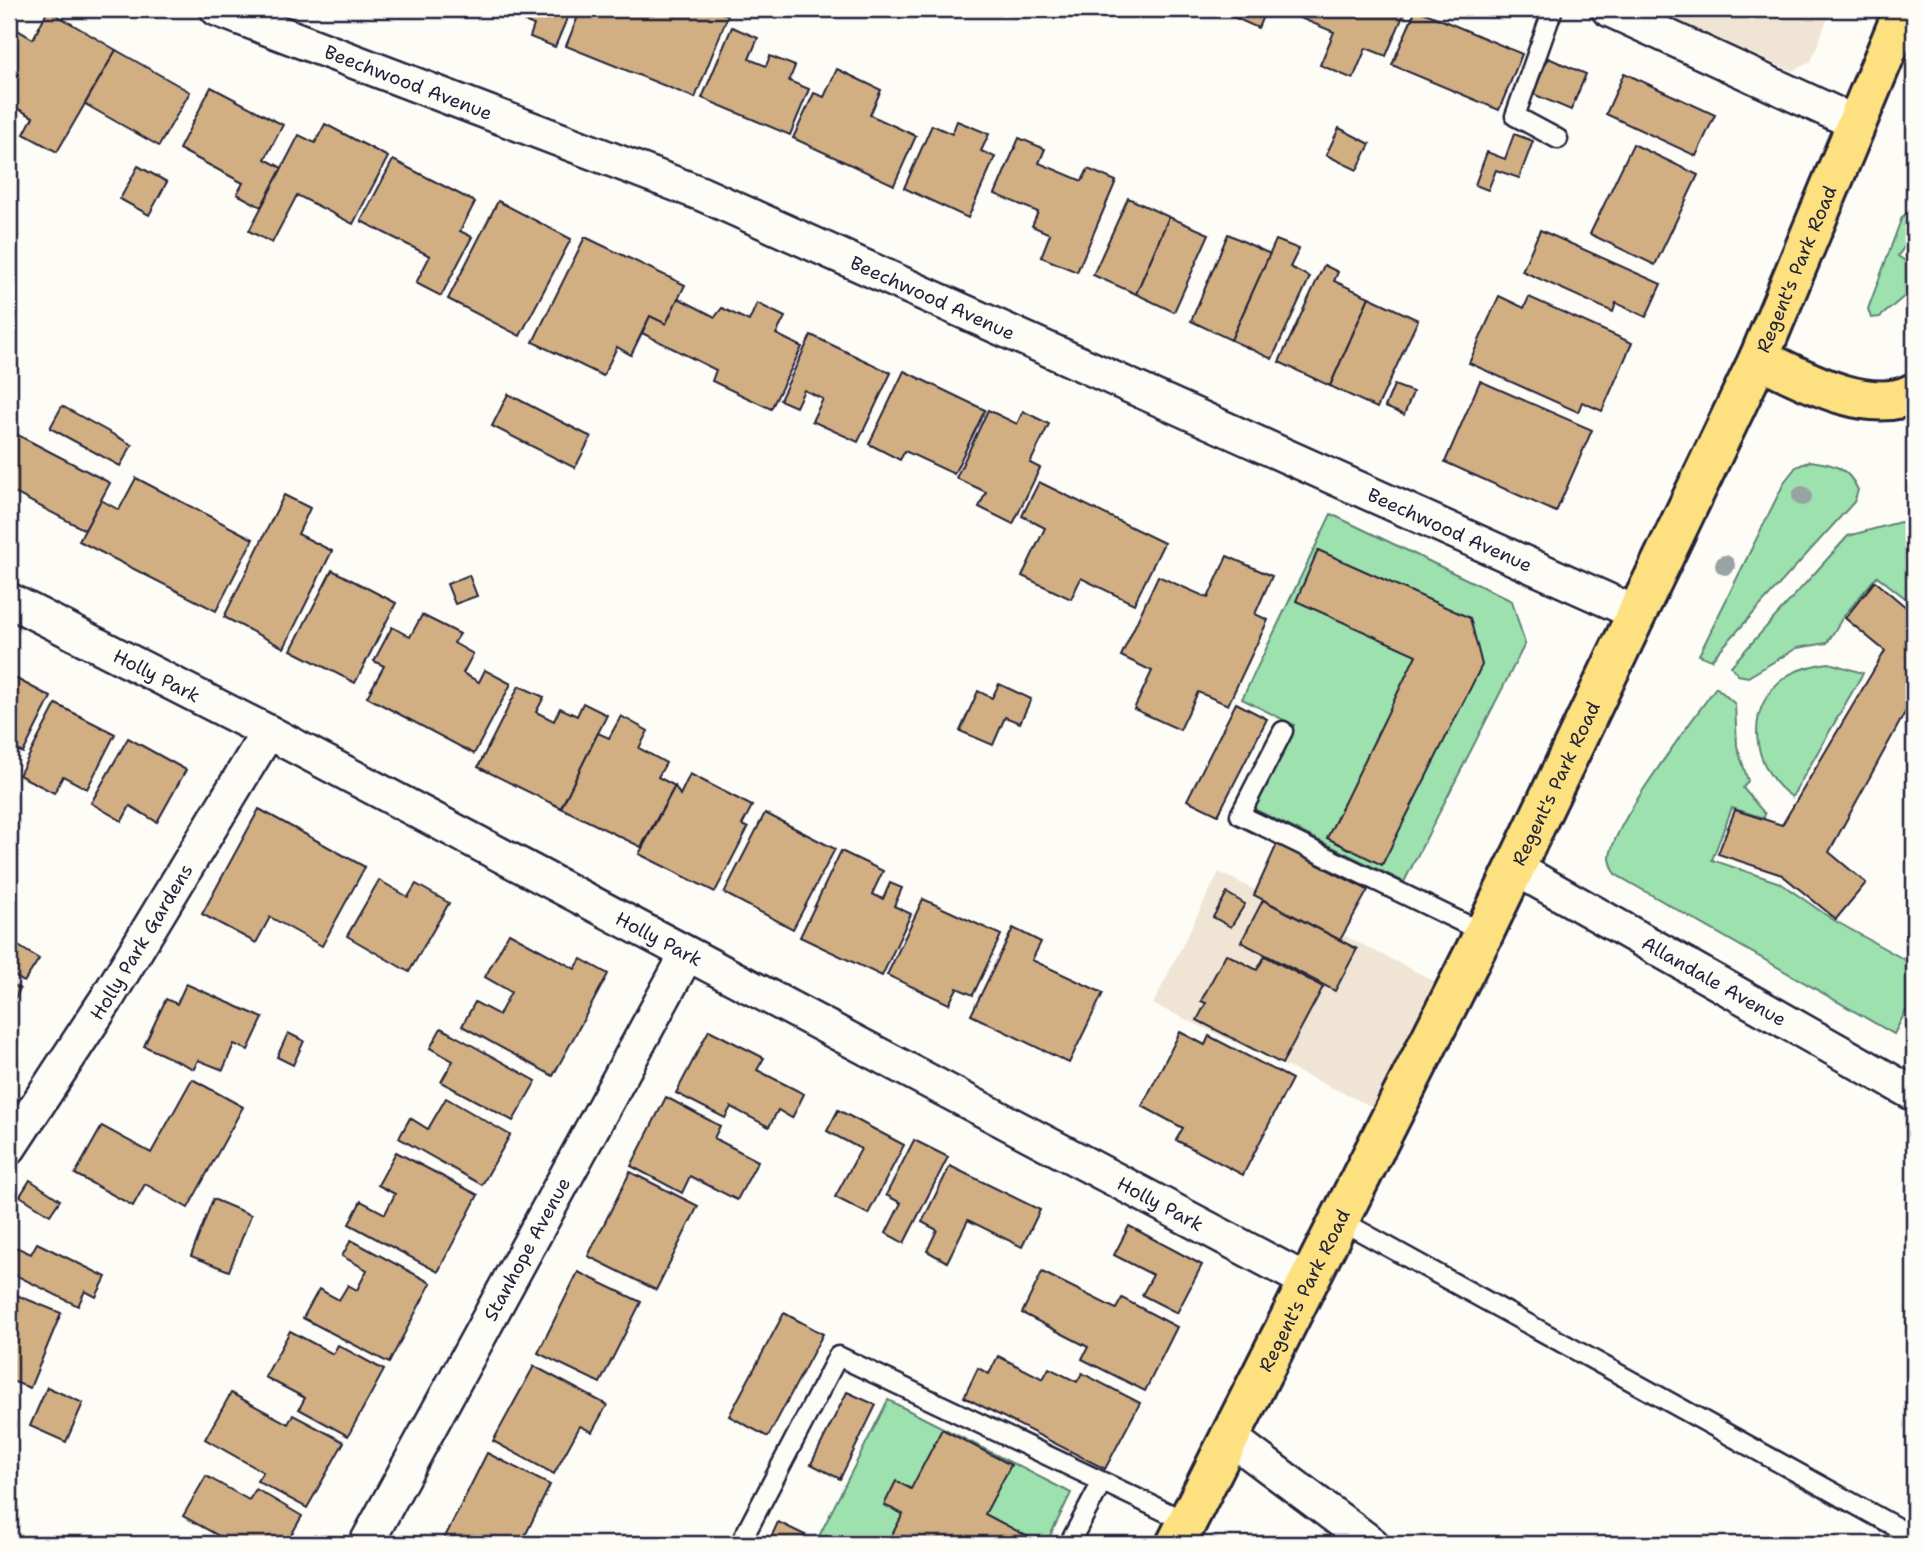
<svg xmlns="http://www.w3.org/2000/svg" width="1923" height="1553" viewBox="0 0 1923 1553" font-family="'Shantell Sans',sans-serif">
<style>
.built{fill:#f0e5d4}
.green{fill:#9ce1ae;stroke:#5f8274;stroke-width:2}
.building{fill:#d1af83;stroke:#22223b;stroke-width:2}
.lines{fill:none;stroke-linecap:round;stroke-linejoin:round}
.lane-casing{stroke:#22223b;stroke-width:23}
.street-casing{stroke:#22223b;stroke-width:38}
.primary-casing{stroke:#22223b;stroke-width:44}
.lane{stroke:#fdfcf7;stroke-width:18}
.street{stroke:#fdfcf7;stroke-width:33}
.primary{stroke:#fde080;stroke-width:38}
.tree{fill:#99a3a3}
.labels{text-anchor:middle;stroke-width:5;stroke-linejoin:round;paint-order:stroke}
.street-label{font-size:19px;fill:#22223b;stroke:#fdfcf7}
</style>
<rect width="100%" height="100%" fill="#fdfcf7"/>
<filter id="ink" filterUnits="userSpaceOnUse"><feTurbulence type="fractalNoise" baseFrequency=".0143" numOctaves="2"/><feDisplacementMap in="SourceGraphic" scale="14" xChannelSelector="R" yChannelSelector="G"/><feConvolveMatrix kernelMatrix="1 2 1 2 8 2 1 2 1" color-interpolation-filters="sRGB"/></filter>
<g filter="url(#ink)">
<g class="built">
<polygon points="1649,9 1831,9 1811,62 1792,71"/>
<polygon points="1219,872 1454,991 1373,1107 1153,1004"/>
</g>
<g class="green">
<polygon points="1908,212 1914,212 1914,239 1911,237 1898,256 1914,267 1914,288 1880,317 1871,318 1868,309 1902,217"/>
<path d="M1810,461C1833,464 1848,467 1858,490L1854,502L1711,660L1699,655L1785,481L1796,467Z"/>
<polygon points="1331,514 1512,601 1525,644 1404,882 1254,809 1294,725 1242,699"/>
<polygon points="1900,522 1914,523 1914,605 1877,576 1843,617 1827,643 1797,648 1748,677 1738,675 1731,666 1848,536"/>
<path d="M1829,663L1863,673L1792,797C1751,769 1742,706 1787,676C1799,668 1815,665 1829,663Z"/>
<path d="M1716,687L1735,704L1737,746L1748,781L1743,788L1765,814L1764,818L1732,808L1712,860L1780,883L1832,919L1914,965V995L1894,1034L1615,874C1614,870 1610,863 1610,858C1611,825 1694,719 1716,687Z"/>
<polygon points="888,1400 1071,1493 1046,1544 815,1544"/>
</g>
<g class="building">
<polygon points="502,9 571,9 555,47 530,37 534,25 501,12"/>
<polygon points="581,9 711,9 728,15 695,98 566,46"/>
<polygon points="1232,9 1266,9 1258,28 1229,15"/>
<polygon points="1279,9 1406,9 1386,56 1366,48 1353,79 1320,65 1334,32"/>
<polygon points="1416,9 1522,54 1499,110 1392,65"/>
<polygon points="48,10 116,50 57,152 24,134 33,117 9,104 9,38 14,28 33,39"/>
<polygon points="732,27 758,38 749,59 766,66 770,56 795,66 789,81 809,89 790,135 702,98"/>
<polygon points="116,50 190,92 159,146 85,104"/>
<polygon points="1548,58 1586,74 1571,110 1533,94"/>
<polygon points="837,69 881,90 870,115 916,136 894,185 793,138 814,93 824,97"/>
<polygon points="1624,73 1715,115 1696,156 1606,114"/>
<polygon points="211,87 283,125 265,159 282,168 261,207 237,194 243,183 179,149"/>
<polygon points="957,121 989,134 981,151 995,157 968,218 904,188 932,125 952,134"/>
<polygon points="325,124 388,157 353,224 297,195 272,243 249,231 299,135 315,143"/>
<polygon points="1339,128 1370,144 1357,170 1326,155"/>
<polygon points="1514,134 1533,141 1519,178 1496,170 1488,190 1475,185 1487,152 1505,159"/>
<polygon points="1019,138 1045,149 1039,163 1082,181 1088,169 1116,181 1077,272 1041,257 1050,234 1032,226 1038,212 995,194"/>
<polygon points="1633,144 1698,175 1655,265 1590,234"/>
<polygon points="393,160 475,202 460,231 472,237 441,296 416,283 430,256 361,221"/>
<polygon points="138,166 167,182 149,215 120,199"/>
<polygon points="1128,198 1169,217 1136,294 1093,275"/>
<polygon points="498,201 571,239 520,336 448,299"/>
<polygon points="1169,217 1209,234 1174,312 1136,294"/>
<polygon points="1540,230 1661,284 1646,317 1616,303 1613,312 1522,271"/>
<polygon points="1228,234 1270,254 1231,340 1191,321"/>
<polygon points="585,237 685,285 666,324 650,316 631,355 617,347 603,376 533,342"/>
<polygon points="1276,240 1299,249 1290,267 1310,277 1272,359 1231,340"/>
<polygon points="1324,265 1338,272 1334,281 1369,297 1330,386 1279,362"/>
<polygon points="1499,296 1524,308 1529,297 1632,343 1602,411 1582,402 1578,412 1469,363"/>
<polygon points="1369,297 1418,320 1377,408 1330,386"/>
<polygon points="678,298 715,317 722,308 749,321 757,303 785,317 776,334 802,347 771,409 712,381 716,370 642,333 650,316 666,324"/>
<polygon points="811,335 891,373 858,442 812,421 823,399 804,390 796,407 780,400"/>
<polygon points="904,371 985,410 954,474 905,451 900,460 869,444"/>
<polygon points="1480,381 1592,430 1556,512 1445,462"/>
<polygon points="1394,385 1413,392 1404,415 1385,407"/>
<polygon points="508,394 591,437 575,468 492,426"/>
<polygon points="62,406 132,445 120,466 50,428"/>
<polygon points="988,410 1017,424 1023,411 1049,424 1030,463 1040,468 1013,524 979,507 986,492 956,478"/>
<polygon points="14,433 110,483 85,530 9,490 9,443"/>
<polygon points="136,478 253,539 216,611 79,541 101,500 119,510"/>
<polygon points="1039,482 1164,543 1134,604 1081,578 1071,599 1022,576 1045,528 1022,516"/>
<polygon points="284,495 310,508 298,534 332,551 284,648 224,617"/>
<polygon points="1318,550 1470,618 1482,665 1382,865 1327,838 1416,655 1296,601"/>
<polygon points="1227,556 1272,576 1255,614 1268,620 1228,705 1198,692 1180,730 1134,709 1152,671 1121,656 1158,576 1208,598"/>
<polygon points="332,570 396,603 355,683 291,650"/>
<polygon points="469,575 477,596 455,604 447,584"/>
<polygon points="1875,581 1914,614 1914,696 1829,852 1866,883 1836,919 1782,875 1718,854 1735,810 1782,825 1885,651 1845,618"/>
<polygon points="422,615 460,634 454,643 473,654 463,673 479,682 485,670 511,684 474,754 367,697 384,666 374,661 392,627 410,637"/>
<polygon points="9,675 51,697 23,753 9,746"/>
<polygon points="999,684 1031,699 1020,723 1005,717 993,745 960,731 978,691 992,698"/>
<polygon points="519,686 544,697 536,712 554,721 560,708 577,716 583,703 607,715 561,808 478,767"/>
<polygon points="1236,703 1267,719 1218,815 1187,800"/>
<polygon points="56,704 115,734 87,789 63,776 54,793 19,775"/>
<polygon points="621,716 648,731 639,748 666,763 658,777 675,786 641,847 561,808 598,733 609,738"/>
<polygon points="128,738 186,770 157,822 130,806 122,821 91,803"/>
<polygon points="690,774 752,806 742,825 748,828 715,892 639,854 675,786 680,795"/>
<polygon points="259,809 365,867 322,946 270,917 256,943 202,914"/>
<polygon points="765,813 835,849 793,929 724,893"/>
<polygon points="1277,844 1368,890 1340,940 1254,895"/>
<polygon points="841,851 883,871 872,894 883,899 890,883 902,888 894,906 911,914 882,976 800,937"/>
<polygon points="379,880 408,897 416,884 449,903 409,972 347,936"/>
<polygon points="1227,893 1245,904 1231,927 1213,917"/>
<polygon points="923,899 1001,935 973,995 957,988 949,1004 887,975"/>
<polygon points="1263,900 1357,949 1335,991 1241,942"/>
<polygon points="1013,928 1041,942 1032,960 1103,993 1069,1063 971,1015"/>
<polygon points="509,933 575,969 581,959 608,974 553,1076 462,1026 475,1002 499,1015 511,992 485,977"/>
<polygon points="9,940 39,959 24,982 9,972"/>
<polygon points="1226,954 1257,970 1265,956 1323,987 1282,1064 1197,1020 1206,1003 1201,1001"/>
<polygon points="9,982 20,989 9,1009"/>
<polygon points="186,984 263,1018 248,1050 234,1044 223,1070 198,1060 194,1069 144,1046 166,999 177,1004"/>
<polygon points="441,1028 536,1081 513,1121 441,1082 453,1061 430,1048"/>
<polygon points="709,1030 764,1058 757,1070 804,1094 792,1118 778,1110 769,1127 731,1107 725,1118 676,1093"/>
<polygon points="1180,1032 1205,1045 1209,1036 1292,1079 1243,1175 1176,1140 1183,1128 1142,1106"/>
<polygon points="288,1033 304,1041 293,1065 277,1057"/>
<polygon points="192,1079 243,1107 188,1208 145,1184 133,1206 75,1174 102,1126 151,1153"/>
<polygon points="666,1097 720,1126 714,1138 758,1161 737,1200 690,1176 682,1193 631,1166"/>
<polygon points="446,1098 510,1135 482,1185 399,1138 410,1118 428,1129"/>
<polygon points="838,1110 904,1145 868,1214 835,1197 861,1149 827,1131"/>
<polygon points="914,1140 948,1157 904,1243 886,1233 901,1203 886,1195"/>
<polygon points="396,1152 478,1195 438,1272 349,1224 361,1201 385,1214 395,1194 378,1185"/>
<polygon points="950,1166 1040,1210 1022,1247 968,1220 947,1262 927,1251 937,1230 922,1222"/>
<polygon points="630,1172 698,1206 656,1290 588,1256"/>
<polygon points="30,1180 60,1200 50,1215 20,1196"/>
<polygon points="213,1199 251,1215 229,1271 191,1256"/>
<polygon points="1129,1226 1202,1265 1177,1313 1142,1295 1153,1275 1114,1255"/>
<polygon points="351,1240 431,1283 389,1363 303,1318 319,1289 339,1300 348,1285 357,1290 367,1270 342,1256"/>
<polygon points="37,1243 106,1277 96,1297 85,1291 78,1306 9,1272 9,1262 16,1247 31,1254"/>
<polygon points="578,1272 641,1302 600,1383 538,1353"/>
<polygon points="1042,1272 1116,1309 1122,1298 1177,1327 1145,1391 1082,1359 1088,1347 1022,1313"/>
<polygon points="9,1292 61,1313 30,1388 9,1380"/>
<polygon points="784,1313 823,1334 768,1437 729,1416"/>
<polygon points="290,1331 333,1354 338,1345 384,1370 348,1436 299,1409 305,1398 265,1377"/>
<polygon points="998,1356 1043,1379 1049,1368 1077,1382 1082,1373 1140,1403 1105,1469 964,1397 978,1368 989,1374"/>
<polygon points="534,1366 607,1405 592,1432 580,1426 554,1474 493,1441"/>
<polygon points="47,1387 83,1403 66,1442 30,1426"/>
<polygon points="847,1392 876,1405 840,1479 811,1464"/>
<polygon points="231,1393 288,1424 293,1415 344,1442 307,1508 257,1481 263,1472 205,1439"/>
<polygon points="942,1429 1011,1465 985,1514 1036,1541 1035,1544 887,1544 903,1514 884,1505 896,1481 911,1489"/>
<polygon points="487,1453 550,1485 521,1544 454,1544 444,1539"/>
<polygon points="206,1476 249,1500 256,1489 302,1516 286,1544 224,1544 226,1540 183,1516"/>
<polygon points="778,1522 805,1535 801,1544 768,1544"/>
</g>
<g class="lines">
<g class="lane-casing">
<g id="lane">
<polyline points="1553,9 1515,116 1558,139"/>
<polyline points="1283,731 1240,815 1484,933"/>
<polyline points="1338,1219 1914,1537"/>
<polyline points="740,1544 838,1356 1187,1522"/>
<polyline points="1069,1544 1102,1482"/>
</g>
</g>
<g class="street-casing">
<g id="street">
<path id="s1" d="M217,9L702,194L1636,613"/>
<polyline points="1608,9 1858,124"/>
<path id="s2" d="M9,600L268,732L1307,1281"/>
<path id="s3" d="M1515,868L1914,1094"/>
<path id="s4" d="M9,1148L106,1000L268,732"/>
<polyline points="1228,1436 1372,1544"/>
<path id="s5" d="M366,1544L687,954"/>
</g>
</g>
<g class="primary-casing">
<g id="primary">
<path d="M1759,358C1800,378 1869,417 1914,393"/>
<path id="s6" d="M1176,1544L1484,933L1759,358L1904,9"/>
</g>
</g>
<use href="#lane" class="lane"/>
<use href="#street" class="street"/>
<use href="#primary" class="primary"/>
</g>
<g class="tree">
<circle cx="1802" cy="496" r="10"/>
<circle cx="1725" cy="565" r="10"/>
</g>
</g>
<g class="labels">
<g class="street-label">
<text dy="7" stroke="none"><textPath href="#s1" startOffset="205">Beechwood Avenue</textPath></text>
<text dy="7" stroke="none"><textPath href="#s6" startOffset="1418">Regent's Park Road</textPath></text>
<text dy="7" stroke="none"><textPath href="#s1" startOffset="772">Beechwood Avenue</textPath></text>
<text dy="7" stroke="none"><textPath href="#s1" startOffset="1339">Beechwood Avenue</textPath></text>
<text dy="7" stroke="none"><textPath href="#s2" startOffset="166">Holly Park</textPath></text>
<text dy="7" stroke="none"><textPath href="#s6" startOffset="850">Regent's Park Road</textPath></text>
<text dy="7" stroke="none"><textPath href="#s2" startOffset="733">Holly Park</textPath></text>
<text dy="7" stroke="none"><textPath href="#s4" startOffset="245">Holly Park Gardens</textPath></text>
<text dy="7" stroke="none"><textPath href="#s3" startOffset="229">Allandale Avenue</textPath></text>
<text dy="7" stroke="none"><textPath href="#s2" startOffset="1300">Holly Park</textPath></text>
<text dy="7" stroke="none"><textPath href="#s5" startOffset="336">Stanhope Avenue</textPath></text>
<text dy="7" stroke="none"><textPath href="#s6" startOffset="284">Regent's Park Road</textPath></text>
</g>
</g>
<rect width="1923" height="1553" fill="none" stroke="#fdfcf7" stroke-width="35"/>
<rect x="18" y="18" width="1888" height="1518" fill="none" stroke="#22223b" stroke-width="2.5" filter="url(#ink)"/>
</svg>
